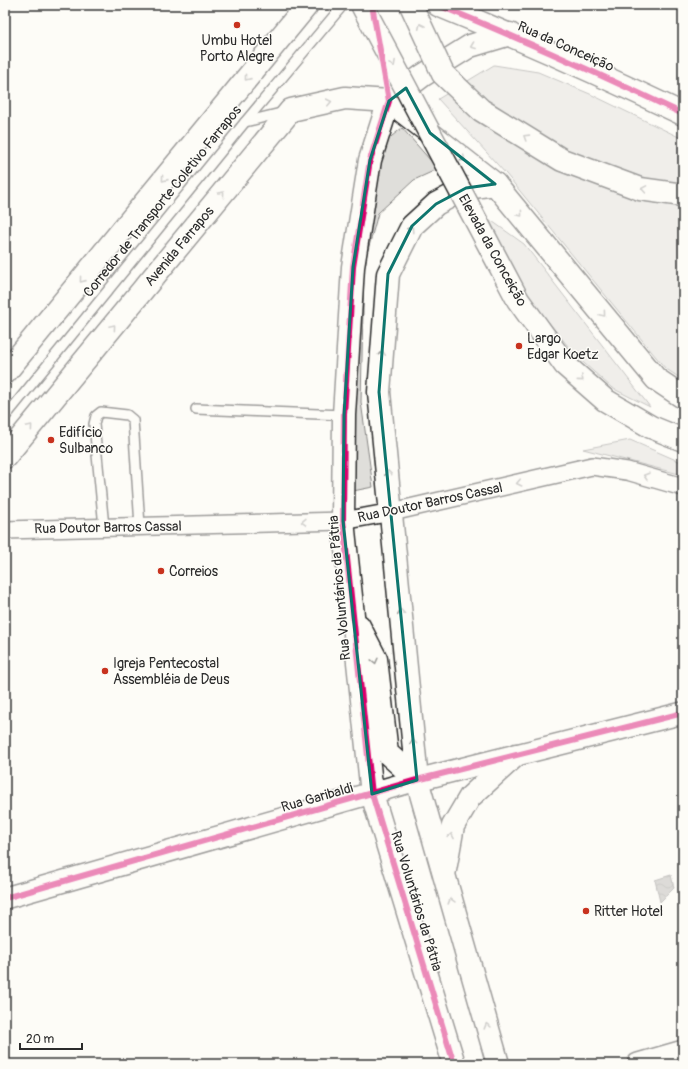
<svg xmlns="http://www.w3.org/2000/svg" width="688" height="1069" viewBox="0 0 688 1069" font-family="Pangolin,sans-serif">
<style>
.grass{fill:#dfdeda;stroke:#858482}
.water{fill:url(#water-waves);stroke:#7e7d7b}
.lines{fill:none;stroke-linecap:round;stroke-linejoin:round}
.service-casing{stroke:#2b2b2b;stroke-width:12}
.minor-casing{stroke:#2b2b2b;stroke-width:20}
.tertiary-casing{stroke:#2b2b2b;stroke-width:24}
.secondary-casing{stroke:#2b2b2b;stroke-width:25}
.service{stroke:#fdfcf7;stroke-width:9}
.minor{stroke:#fdfcf7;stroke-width:17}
.tertiary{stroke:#fdfcf7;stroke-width:21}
.secondary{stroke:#fdfcf7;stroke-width:22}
.primary-bridge-casing{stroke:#2b2b2b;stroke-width:25;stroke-linecap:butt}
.primary-bridge{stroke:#fdfcf7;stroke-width:22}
.cycleway-casing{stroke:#fdfcf7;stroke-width:8}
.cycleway{stroke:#d6006c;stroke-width:6}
.oneway{stroke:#9e9e9b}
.marked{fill:none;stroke:#0f766e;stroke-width:3;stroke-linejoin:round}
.poi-dot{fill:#c8321e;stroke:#fdfcf7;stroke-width:1.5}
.labels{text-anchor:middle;stroke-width:3;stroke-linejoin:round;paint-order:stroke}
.poi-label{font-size:14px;fill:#2b2b2b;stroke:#fdfcf7;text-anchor:start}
.street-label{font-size:14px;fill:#2b2b2b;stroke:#fdfcf7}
</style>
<defs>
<pattern id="water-waves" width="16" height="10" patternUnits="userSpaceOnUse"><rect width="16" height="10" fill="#b5b4b1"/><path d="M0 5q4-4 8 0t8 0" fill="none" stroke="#939390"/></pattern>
</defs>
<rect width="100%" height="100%" fill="#fdfcf7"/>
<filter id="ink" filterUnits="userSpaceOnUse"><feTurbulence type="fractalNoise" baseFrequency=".025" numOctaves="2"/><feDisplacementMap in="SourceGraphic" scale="8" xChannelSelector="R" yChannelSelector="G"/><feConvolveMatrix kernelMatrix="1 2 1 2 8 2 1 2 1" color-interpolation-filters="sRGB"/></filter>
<g filter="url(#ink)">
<g class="grass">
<polygon points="494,65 538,72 590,94 683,139 683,380 665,368 506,174 438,99"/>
<polygon points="402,128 438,169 414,180 378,213 364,265 361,402 373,487 348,492 358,265 382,144"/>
<polygon points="489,219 524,244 650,407 612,388 576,356 525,293"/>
<polygon points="630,440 683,463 683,475 583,449"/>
</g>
<polygon class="water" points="671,875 674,888 660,902 655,880"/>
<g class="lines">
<g class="service-casing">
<g id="service">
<polyline points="245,122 285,112"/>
<polyline points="196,409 344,415"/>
<polyline points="5,417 245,122 343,5"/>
<polyline points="104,527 94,424 96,416 101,412 127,415 133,420 140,526"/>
</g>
</g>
<g class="minor-casing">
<polyline id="minor" points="5,530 343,521 392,512 592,466 627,471 683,487"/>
</g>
<g class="tertiary-casing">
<g id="tertiary">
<polyline points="5,898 417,780 683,713"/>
<polyline points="638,1064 683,1051"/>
</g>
</g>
<g class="secondary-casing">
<g id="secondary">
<path d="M438,5C521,39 602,75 683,114"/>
<polyline points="389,101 495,184 656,379 683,397"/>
<polyline points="495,184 466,188 436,204 412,226 388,274 379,392 417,780 498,1064"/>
<polyline points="5,373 307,5"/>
<polyline points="5,457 291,110 345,98 389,101"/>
<polyline points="359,626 376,659 387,753 417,780"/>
<polyline points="445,870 453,826 470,797 516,755"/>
<polyline points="454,1064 372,794 343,521 344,415 353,267 370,160 389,101 422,76 470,46 510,34"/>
</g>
</g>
<use href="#service" class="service"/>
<use href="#minor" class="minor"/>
<use href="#tertiary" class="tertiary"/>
<use href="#secondary" class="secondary"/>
<g class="primary-bridge-casing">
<g id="primary-bridge">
<polyline points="362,5 518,300 565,365 605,400 651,427 683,440"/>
<polyline points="411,5 443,74 481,110 562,160 640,189 683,195"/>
</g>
</g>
<use href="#primary-bridge" class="primary-bridge"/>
<g class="cycleway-casing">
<g id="cycleway">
<polyline points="372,5 389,101 370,160 353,267 344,415 343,521 372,794 454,1064"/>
<path d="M438,5C521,39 602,75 683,114"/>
<polyline points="5,898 417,780 683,713"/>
</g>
</g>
<use href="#cycleway" class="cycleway"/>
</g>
<defs><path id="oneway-chevron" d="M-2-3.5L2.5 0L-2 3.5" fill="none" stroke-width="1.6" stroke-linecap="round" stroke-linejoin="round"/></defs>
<g class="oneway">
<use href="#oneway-chevron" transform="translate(421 26) rotate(-115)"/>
<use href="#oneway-chevron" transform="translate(473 46) rotate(159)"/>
<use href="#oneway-chevron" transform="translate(393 64) rotate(62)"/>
<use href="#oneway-chevron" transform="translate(247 78) rotate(129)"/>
<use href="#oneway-chevron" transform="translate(329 102) rotate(-13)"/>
<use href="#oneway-chevron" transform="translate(526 137) rotate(-148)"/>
<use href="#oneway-chevron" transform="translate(463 159) rotate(38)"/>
<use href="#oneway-chevron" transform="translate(164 179) rotate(129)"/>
<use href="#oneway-chevron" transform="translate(644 189) rotate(-170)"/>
<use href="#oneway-chevron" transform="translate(222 194) rotate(-50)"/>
<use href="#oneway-chevron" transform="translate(520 214) rotate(50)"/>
<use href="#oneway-chevron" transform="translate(411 229) rotate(-57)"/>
<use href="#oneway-chevron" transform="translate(82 280) rotate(129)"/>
<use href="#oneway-chevron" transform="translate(603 314) rotate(50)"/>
<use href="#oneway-chevron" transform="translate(113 327) rotate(-50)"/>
<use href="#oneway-chevron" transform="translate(382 353) rotate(-86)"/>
<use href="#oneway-chevron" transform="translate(581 379) rotate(41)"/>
<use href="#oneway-chevron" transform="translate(30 427) rotate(-50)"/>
<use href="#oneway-chevron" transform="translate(388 473) rotate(-96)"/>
<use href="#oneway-chevron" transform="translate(646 476) rotate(-164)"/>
<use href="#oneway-chevron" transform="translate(519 483) rotate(167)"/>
<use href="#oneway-chevron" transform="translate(304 522) rotate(179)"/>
<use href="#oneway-chevron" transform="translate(401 612) rotate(-95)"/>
<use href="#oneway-chevron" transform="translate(375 661) rotate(76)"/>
<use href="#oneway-chevron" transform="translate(413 742) rotate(-95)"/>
<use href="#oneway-chevron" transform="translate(451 836) rotate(-80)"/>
<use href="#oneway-chevron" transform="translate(451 901) rotate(-106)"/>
<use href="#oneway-chevron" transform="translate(487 1026) rotate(-106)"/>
</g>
</g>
<path d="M0 0H688V1069H0ZM406,88L430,133L495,184L466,188L436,204L412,226L388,274L379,392L417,780L372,794L343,521L344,415L353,267L370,160L389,101Z" fill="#fdfcf7" fill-opacity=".55" fill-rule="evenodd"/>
<path class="marked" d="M406,88L430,133L495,184L466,188L436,204L412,226L388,274L379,392L417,780L372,794L343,521L344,415L353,267L370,160L389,101Z"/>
<g class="poi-dot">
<circle cx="237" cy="25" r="4"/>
<circle cx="519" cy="346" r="4"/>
<circle cx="51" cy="440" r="4"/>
<circle cx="161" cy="571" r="4"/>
<circle cx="105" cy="671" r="4"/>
<circle cx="586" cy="911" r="4"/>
</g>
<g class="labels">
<g class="poi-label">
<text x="237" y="45" text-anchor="middle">Umbu Hotel<tspan x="237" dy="16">Porto Alegre</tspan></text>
<text x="527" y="343">Largo<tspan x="527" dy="16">Edgar Koetz</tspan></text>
<text x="59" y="437">Edifício<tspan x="59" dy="16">Sulbanco</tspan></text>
<text x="169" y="576">Correios</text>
<text x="113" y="668">Igreja Pentecostal<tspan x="113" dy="16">Assembléia de Deus</tspan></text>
<text x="594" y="916">Ritter Hotel</text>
</g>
<g class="street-label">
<text transform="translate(566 46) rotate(24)" y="5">Rua da Conceição</text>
<text transform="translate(162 201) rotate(-51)" y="5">Corredor de Transporte Coletivo Farrapos</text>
<text transform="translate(179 246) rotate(-50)" y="5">Avenida Farrapos</text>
<text transform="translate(493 250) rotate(61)" y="5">Elevada da Conceição</text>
<text transform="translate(430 502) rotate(-12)" y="5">Rua Doutor Barros Cassal</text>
<text transform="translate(108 527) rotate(-1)" y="5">Rua Doutor Barros Cassal</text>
<text transform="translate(339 588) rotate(-95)" y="5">Rua Voluntários da Pátria</text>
<text transform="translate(317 797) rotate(-16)" y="5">Rua Garibaldi</text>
<text transform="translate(417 901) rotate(73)" y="5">Rua Voluntários da Pátria</text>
</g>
</g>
<rect width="688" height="1069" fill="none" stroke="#fdfcf7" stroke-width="20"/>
<rect x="10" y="10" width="668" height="1049" fill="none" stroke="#2b2b2b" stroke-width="1.5" filter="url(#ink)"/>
<path d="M20 1043v6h62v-6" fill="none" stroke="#2b2b2b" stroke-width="2"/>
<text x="26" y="1043" font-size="12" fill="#2b2b2b" stroke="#fdfcf7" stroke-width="3" paint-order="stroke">20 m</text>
</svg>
